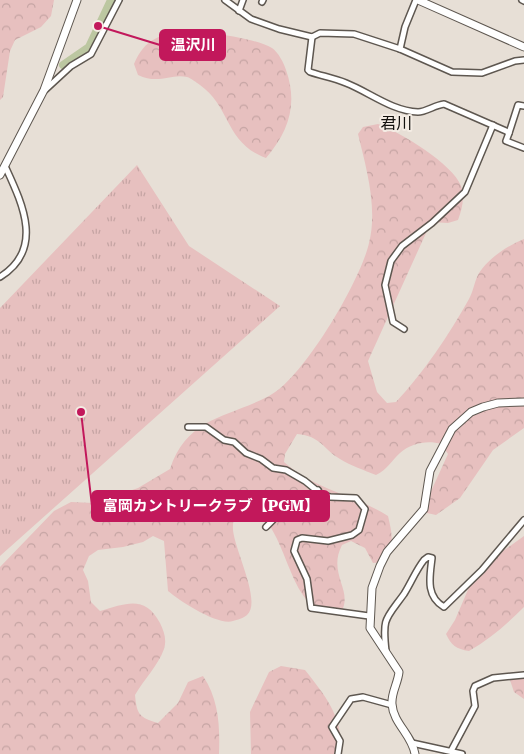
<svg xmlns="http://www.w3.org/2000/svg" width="524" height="754" viewBox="0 0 524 754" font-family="'Roboto Serif','Noto Sans JP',serif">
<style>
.grass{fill:url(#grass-tufts)}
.forest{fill:url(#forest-crowns)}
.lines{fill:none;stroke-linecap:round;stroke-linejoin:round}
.river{stroke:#bcc7a1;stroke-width:8}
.street-casing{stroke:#5e5750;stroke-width:8}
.secondary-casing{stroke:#5e5750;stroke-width:9}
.street{stroke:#fff;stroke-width:5}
.secondary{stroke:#fff;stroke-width:7}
.labels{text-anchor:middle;stroke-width:4;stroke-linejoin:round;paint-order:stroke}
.quarter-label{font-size:16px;fill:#13110e;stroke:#f4ece4}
.leader{fill:none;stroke:#c2185b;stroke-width:2}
.callout-dot{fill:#c2185b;stroke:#f4ece4;stroke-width:2}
.callout{fill:#c2185b;stroke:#c2185b;stroke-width:2}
.callout-label{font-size:15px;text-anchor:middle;font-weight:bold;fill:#fff}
</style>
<defs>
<pattern id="grass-tufts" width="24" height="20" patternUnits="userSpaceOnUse" patternTransform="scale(1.25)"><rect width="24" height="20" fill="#e7c0bf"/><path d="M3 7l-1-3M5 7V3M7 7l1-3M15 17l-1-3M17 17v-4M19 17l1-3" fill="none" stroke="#c5a4a3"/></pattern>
<pattern id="forest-crowns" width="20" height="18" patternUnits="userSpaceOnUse" patternTransform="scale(1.25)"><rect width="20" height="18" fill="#e7c0bf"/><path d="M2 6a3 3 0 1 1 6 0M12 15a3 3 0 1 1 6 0" fill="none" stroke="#c5a4a3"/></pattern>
</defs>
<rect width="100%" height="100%" fill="#e7dfd6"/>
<polygon class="grass" points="137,165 189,246 280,306 0,556 0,308"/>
<g class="forest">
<polygon points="0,0 54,0 51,16 41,27 15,40 10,51 3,97 0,100"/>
<path d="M186,30C208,33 253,37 272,48C278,52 284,63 286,70C298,104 289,131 266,158C225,143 231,107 200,85C197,83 191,78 187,77C171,73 159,85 138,75L134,64C145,38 160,35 186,30Z"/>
<path d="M378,124C400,132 453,164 461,186C465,198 462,209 458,220L448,223L431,222L368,361L377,392L387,403L396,402C424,372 449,335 469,299C473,292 474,284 477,277C485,260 507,246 524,239V428L493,450L460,498L436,515L427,513V500L448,454L441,444C428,440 411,443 400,453C391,461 388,469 376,475C364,470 351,466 340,459C323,449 321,436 297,434L285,454L284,462C313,489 355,495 388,516C392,533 395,546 385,562L373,563L365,548L351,541L342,545C327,574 354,591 341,612C332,611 320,610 312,604C285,586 281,505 240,508C236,514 233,519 233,526C231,544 263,601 247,615C244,618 237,620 233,621C218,626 180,601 168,591L164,541L153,536L143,542L123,547L98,550L89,556L83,570L88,581L91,602L100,611C127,603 145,595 160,623C164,631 167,640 164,649C158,666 144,679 135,695C137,715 139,717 158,723L178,703L188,682L203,676C219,700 220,726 219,754H0V567L54,511L71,502L94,503L138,488L170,469C187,417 227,418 269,396C303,379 361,280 369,243C378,208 366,167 358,134L363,127Z"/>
<path d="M524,536V607C507,624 490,639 469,651C456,649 451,645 446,634L455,620L473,578L496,556Z"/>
<path d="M281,666L305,670C327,698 343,717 341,754H251L250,712L269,672Z"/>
<polygon points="516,673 524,673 524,699 514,692 510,680"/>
</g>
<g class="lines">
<polyline class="river" points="63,65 89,47 111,0"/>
<g class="street-casing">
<g id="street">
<polyline points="225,0 251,19 279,29 312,37 320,33 354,34 400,49 452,72 482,73 515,61 524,60"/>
<polyline points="522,0 524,1"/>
<polyline points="262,2 263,0"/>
<polyline points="239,11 243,0"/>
<path d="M312,37L308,70L310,72C322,76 334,78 346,83C369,92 392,111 418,112C426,112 435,105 444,104L506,131L509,133L506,141L524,148"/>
<polyline points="400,49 405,27 416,0"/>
<polyline points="45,90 71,66 91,54 119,0"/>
<polyline points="509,133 518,105 524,106"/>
<path d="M0,277C45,249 22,203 5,166"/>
<polyline points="404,329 393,322 385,285 391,261 402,246 432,223 465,192 493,125"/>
<polyline points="188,427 206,427 224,440 234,442 246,453 261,459 273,468 286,470 305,481 321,494 330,497 356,498 365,509 359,530 352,535 328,541 302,538 297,540 294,551 307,579 311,608 369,616"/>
<polyline points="266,527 285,508 303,506 318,490"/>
<path d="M386,651C382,617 386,619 404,594C411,583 416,570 424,560L428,557L432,558C430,576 425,596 444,607L482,570L524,520"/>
<polyline points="412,743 462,754"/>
<polyline points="451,751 475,706 473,691 475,686 493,678 524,675"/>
<polyline points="338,754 340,741 332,727 351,699 363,697 392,705"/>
</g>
</g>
<g class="secondary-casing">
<g id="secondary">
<polyline points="418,0 524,47"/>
<polyline points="0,175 44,90 77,0"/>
<path d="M415,754C412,735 393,723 392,704C391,693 398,683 399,672L370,628L372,588L380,566L387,552L424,509L430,471L452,429L471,412L483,407L498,403L524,402"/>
</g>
</g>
<use href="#street" class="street"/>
<use href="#secondary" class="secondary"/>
</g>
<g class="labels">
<g class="quarter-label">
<text x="396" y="129">君川</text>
</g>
</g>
<path class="leader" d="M98 26L160 45M81 412L92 506"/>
<g class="callout-dot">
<circle cx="98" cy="26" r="5"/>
<circle cx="81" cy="412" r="5"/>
</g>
<g class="callout">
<rect x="160" y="30" width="65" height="30" rx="5"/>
<rect x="92" y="491" width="237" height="30" rx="5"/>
</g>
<g class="callout-label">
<text x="193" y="50">温沢川</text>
<text x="211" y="511">富岡カントリークラブ【PGM】</text>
</g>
</svg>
